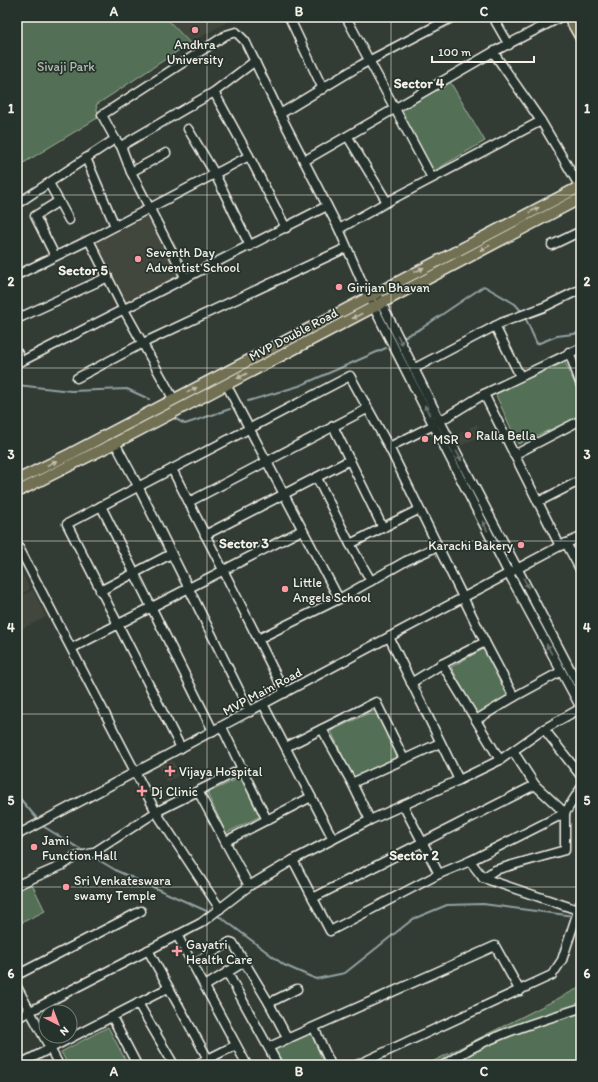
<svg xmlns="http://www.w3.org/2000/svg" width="598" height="1082" viewBox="0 0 598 1082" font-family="Itim,sans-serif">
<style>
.built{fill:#43473d}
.green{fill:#536f56;stroke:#a4b09f}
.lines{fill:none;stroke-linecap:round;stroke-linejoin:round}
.stream{stroke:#91a1a3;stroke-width:2}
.minor-casing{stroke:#f4f1e8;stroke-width:11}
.major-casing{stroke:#f4f1e8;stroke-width:13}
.minor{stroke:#26332d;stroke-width:8}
.major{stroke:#716f52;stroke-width:10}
.oneway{fill:#c0bdac}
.oneway2{fill:#6e766e}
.grid{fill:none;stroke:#f4f1e8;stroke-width:1;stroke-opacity:0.55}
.poi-dot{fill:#ff9aa2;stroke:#26332d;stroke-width:1.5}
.labels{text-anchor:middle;stroke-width:3.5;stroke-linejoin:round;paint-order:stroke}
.poi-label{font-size:13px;fill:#f4f1e8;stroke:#26332d;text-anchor:start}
.park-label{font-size:13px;fill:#b4bdae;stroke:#26332d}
.street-label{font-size:13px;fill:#f4f1e8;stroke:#26332d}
.neighbourhood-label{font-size:14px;font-weight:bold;fill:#f4f1e8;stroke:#26332d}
.neatline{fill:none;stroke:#f4f1e8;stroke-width:1.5}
.grid-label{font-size:13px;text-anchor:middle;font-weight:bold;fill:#f4f1e8}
</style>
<rect width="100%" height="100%" fill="#333c34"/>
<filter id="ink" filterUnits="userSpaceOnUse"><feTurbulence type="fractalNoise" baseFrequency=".025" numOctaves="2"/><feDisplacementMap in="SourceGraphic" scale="8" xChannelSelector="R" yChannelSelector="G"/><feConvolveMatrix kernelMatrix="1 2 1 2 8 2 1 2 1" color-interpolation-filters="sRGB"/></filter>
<g filter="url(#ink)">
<g class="built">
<polygon points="165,17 236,17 190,43"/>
<polygon points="150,214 181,275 125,304 94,243"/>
<polygon points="477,424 482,435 460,446 455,436"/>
<polygon points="17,563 30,589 17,597"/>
<polygon points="33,590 46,617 17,631 17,598"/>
<polygon points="173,761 180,775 167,782 159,767"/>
</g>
<g class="green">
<polygon points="17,17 165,17 190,43 96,105 99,117 17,167"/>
<polygon points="449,80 485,141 432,172 396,111"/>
<polygon points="565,362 581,397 581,416 518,444 495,393"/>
<polygon points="485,648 511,696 477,715 451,667"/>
<polygon points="375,710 398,758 354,780 331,731"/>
<polygon points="242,777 261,816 226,833 207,793"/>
<polygon points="30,880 45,911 17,925 17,886"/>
<polygon points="581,987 581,1065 426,1065"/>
<polygon points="108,1027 128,1065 68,1065 61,1052"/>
<polygon points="310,1032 325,1065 280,1065 272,1049"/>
</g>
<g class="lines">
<g class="stream">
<polyline points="525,317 537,344 557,336 581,333"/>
<polyline points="402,338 422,328 484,286 515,304 523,313"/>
<polyline points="17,385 71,391 127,389 149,399"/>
<polyline points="248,401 299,386 386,348"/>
<polyline points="174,418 185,424 230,409"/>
<polyline points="17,795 39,821"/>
<polyline points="41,825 85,852"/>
<polyline points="92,856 117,871 211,913"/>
<polyline points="215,915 222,918 284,965 316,979 345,973 413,919 447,905 483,904 574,916"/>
</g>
<g class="minor-casing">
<g id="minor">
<polyline points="289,17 323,89"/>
<polyline points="346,17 432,178"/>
<polyline points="493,17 509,45"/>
<polyline points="493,52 541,121 580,187"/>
<polyline points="214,92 249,156"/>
<polyline points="280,114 361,65 453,17"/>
<polyline points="188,129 215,174 250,246"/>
<polyline points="115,139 102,115 226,35 236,32 245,41 280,114 339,229 368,296 509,574 581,708"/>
<polyline points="121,146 131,172 185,277"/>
<polyline points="86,158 115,226"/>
<polyline points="304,161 493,52 561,17"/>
<polyline points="131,172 166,153"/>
<polyline points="49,183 69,220"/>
<polyline points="387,202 541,121"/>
<polyline points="17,204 115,139 121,146 214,92 255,61"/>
<polyline points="339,229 387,202 348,137"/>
<polyline points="89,240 249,156 286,228"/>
<polyline points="552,245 581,231"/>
<polyline points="55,256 35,216 59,201"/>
<polyline points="17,275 89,240 123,308 174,400"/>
<polyline points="379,298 440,421 581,690"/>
<polyline points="21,317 108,277"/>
<polyline points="495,326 520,376"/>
<polyline points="17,352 22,361 327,206"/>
<polyline points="569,352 581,385"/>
<polyline points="415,368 501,323 544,307 581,289"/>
<polyline points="77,378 143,343 346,248"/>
<polyline points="226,384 339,599"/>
<polyline points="484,394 560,546"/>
<polyline points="440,421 484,394 581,348"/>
<polyline points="333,426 383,528"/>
<polyline points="115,443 138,486 250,712"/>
<polyline points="389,447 434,425"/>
<polyline points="514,455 581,420"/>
<polyline points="172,469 67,524 181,748"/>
<polyline points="317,478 350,544 371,581"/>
<polyline points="189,502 367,409"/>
<polyline points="538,502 581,480"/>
<polyline points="101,506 213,731"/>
<polyline points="205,535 350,460"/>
<polyline points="566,543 581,571"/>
<polyline points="17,544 156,812 242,769 222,727"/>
<polyline points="350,544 418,510"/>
<polyline points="436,547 406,561 339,599 258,639 172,469 350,376 389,447 485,642 442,664 500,760"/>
<polyline points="100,591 171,554"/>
<polyline points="389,637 459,780"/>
<polyline points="258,639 285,693"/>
<polyline points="485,642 514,697 560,672"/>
<polyline points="72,648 302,530"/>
<polyline points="411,683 442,664"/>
<polyline points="263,704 333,839"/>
<polyline points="476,720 514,697"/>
<polyline points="322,729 376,702 404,759"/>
<polyline points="544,729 581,776"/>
<polyline points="286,747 322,729 352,783 440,743"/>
<polyline points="513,751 535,785"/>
<polyline points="242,769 267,820"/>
<polyline points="352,783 370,820"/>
<polyline points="198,791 249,886"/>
<polyline points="17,835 560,546 581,537"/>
<polyline points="226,841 311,797"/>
<polyline points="293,860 330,931 439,874 403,805"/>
<polyline points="439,874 470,861 565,813 581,788"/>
<polyline points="483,878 578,910"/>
<polyline points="17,885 63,865 75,857 93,853 156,812 220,909"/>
<polyline points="313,898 535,785 565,813 565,850 495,870 483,878 470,861"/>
<polyline points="177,935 247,1065"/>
<polyline points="148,950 208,1059"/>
<polyline points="193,964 230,942 233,943 269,1003 297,989"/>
<polyline points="227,972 278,1065"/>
<polyline points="17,975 141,911"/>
<polyline points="205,986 244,962"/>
<polyline points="17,987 59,1065"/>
<polyline points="138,1003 174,1065"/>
<polyline points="269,1003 288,1039"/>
<polyline points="112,1017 137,1065"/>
<polyline points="17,1018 201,923 249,886 293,860 370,820 459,780 500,760 544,729 581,708"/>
<polyline points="314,1028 331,1065"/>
<polyline points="269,1047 495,946 520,991"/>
<polyline points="18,1065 168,988"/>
<polyline points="196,1065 236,1045"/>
<polyline points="357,1065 552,975 562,960 581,902"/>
<path d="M444,1065C485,1036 534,1023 581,1008"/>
</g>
</g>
<g class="major-casing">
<g id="major">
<polyline points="569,17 581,38"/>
<polyline points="17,480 70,454 581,186"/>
<polyline points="17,492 115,443 581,198"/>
</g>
</g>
<use href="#minor" class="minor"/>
<use href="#major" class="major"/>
</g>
<defs><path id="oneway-solid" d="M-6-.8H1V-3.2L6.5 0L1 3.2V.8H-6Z"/></defs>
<g class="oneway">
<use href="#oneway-solid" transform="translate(534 210) rotate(-27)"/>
<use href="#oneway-solid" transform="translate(485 248) rotate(152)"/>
<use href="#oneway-solid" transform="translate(419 270) rotate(-27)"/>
<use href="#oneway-solid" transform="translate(357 316) rotate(152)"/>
<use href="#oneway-solid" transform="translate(242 376) rotate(152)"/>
<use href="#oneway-solid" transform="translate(192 390) rotate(-28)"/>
<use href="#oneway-solid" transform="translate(52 463) rotate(-26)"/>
</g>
<g class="oneway2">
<use href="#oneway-solid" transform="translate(400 340) rotate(63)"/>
<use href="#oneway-solid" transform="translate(427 410) rotate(-117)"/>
<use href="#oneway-solid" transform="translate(459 456) rotate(62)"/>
<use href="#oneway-solid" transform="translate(485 526) rotate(-116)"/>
<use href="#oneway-solid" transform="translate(526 583) rotate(63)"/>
<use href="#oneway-solid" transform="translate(549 649) rotate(-118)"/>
</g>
</g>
<path class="grid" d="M207,17V1065M391,17V1065M17,195H581M17,368H581M17,541H581M17,714H581M17,887H581"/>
<g class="poi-dot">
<circle cx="195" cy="30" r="4"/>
<circle cx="138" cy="259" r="4"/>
<circle cx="339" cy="287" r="4"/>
<circle cx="468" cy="435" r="4"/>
<circle cx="425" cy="439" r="4"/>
<circle cx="521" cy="545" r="4"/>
<circle cx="285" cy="589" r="4"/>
<path d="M168 765h4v4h4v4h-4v4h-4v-4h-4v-4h4z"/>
<path d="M140 785h4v4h4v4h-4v4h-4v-4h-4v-4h4z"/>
<circle cx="34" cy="847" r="4"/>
<circle cx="66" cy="887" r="4"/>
<path d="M175 945h4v4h4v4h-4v4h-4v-4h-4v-4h4z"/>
</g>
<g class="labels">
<g class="poi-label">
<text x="195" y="49" text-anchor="middle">Andhra<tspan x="195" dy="15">University</tspan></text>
<text x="146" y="257">Seventh Day<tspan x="146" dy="15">Adventist School</tspan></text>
<text x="347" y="292">Girijan Bhavan</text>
<text x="476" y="440">Ralla Bella</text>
<text x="433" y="444">MSR</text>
<text x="513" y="550" text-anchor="end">Karachi Bakery</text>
<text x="293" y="587">Little<tspan x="293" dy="15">Angels School</tspan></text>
<text x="179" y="776">Vijaya Hospital</text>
<text x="151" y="796">Dj Clinic</text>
<text x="42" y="845">Jami<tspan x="42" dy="15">Function Hall</tspan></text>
<text x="74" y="885">Sri Venkateswara<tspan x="74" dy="15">swamy Temple</tspan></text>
<text x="186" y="949">Gayatri<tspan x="186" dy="15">Health Care</tspan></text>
</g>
<g class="park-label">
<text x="66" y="71">Sivaji Park</text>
</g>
<g class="street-label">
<text transform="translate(293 334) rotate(-28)" y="5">MVP Double Road</text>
<text transform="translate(262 691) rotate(-28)" y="5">MVP Main Road</text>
</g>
<g class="neighbourhood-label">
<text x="419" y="88">Sector 4</text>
<text x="83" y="275">Sector 5</text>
<text x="244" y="548">Sector 3</text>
<text x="414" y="860">Sector 2</text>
</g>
</g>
<rect width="598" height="1082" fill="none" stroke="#26332d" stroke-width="44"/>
<g transform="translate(58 1024) rotate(138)"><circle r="19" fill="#26332d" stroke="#787f78"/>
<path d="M0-3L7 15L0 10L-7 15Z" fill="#ff9aa2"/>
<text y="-6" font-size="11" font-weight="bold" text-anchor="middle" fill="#f4f1e8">N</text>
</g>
<path d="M432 56v6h102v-6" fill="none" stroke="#f4f1e8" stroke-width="2"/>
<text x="438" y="56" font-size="12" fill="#f4f1e8" stroke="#26332d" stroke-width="3" paint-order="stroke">100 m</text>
<rect x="22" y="22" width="554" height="1038" class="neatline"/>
<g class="grid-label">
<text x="114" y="16">A</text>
<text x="299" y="16">B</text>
<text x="484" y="16">C</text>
<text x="11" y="113">1</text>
<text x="587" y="113">1</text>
<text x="11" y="286">2</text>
<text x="587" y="286">2</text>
<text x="11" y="459">3</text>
<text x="587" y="459">3</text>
<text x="11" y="632">4</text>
<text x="587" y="632">4</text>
<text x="11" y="805">5</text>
<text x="587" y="805">5</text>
<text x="11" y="978">6</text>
<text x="587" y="978">6</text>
<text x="114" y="1076">A</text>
<text x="299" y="1076">B</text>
<text x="484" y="1076">C</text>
</g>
</svg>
